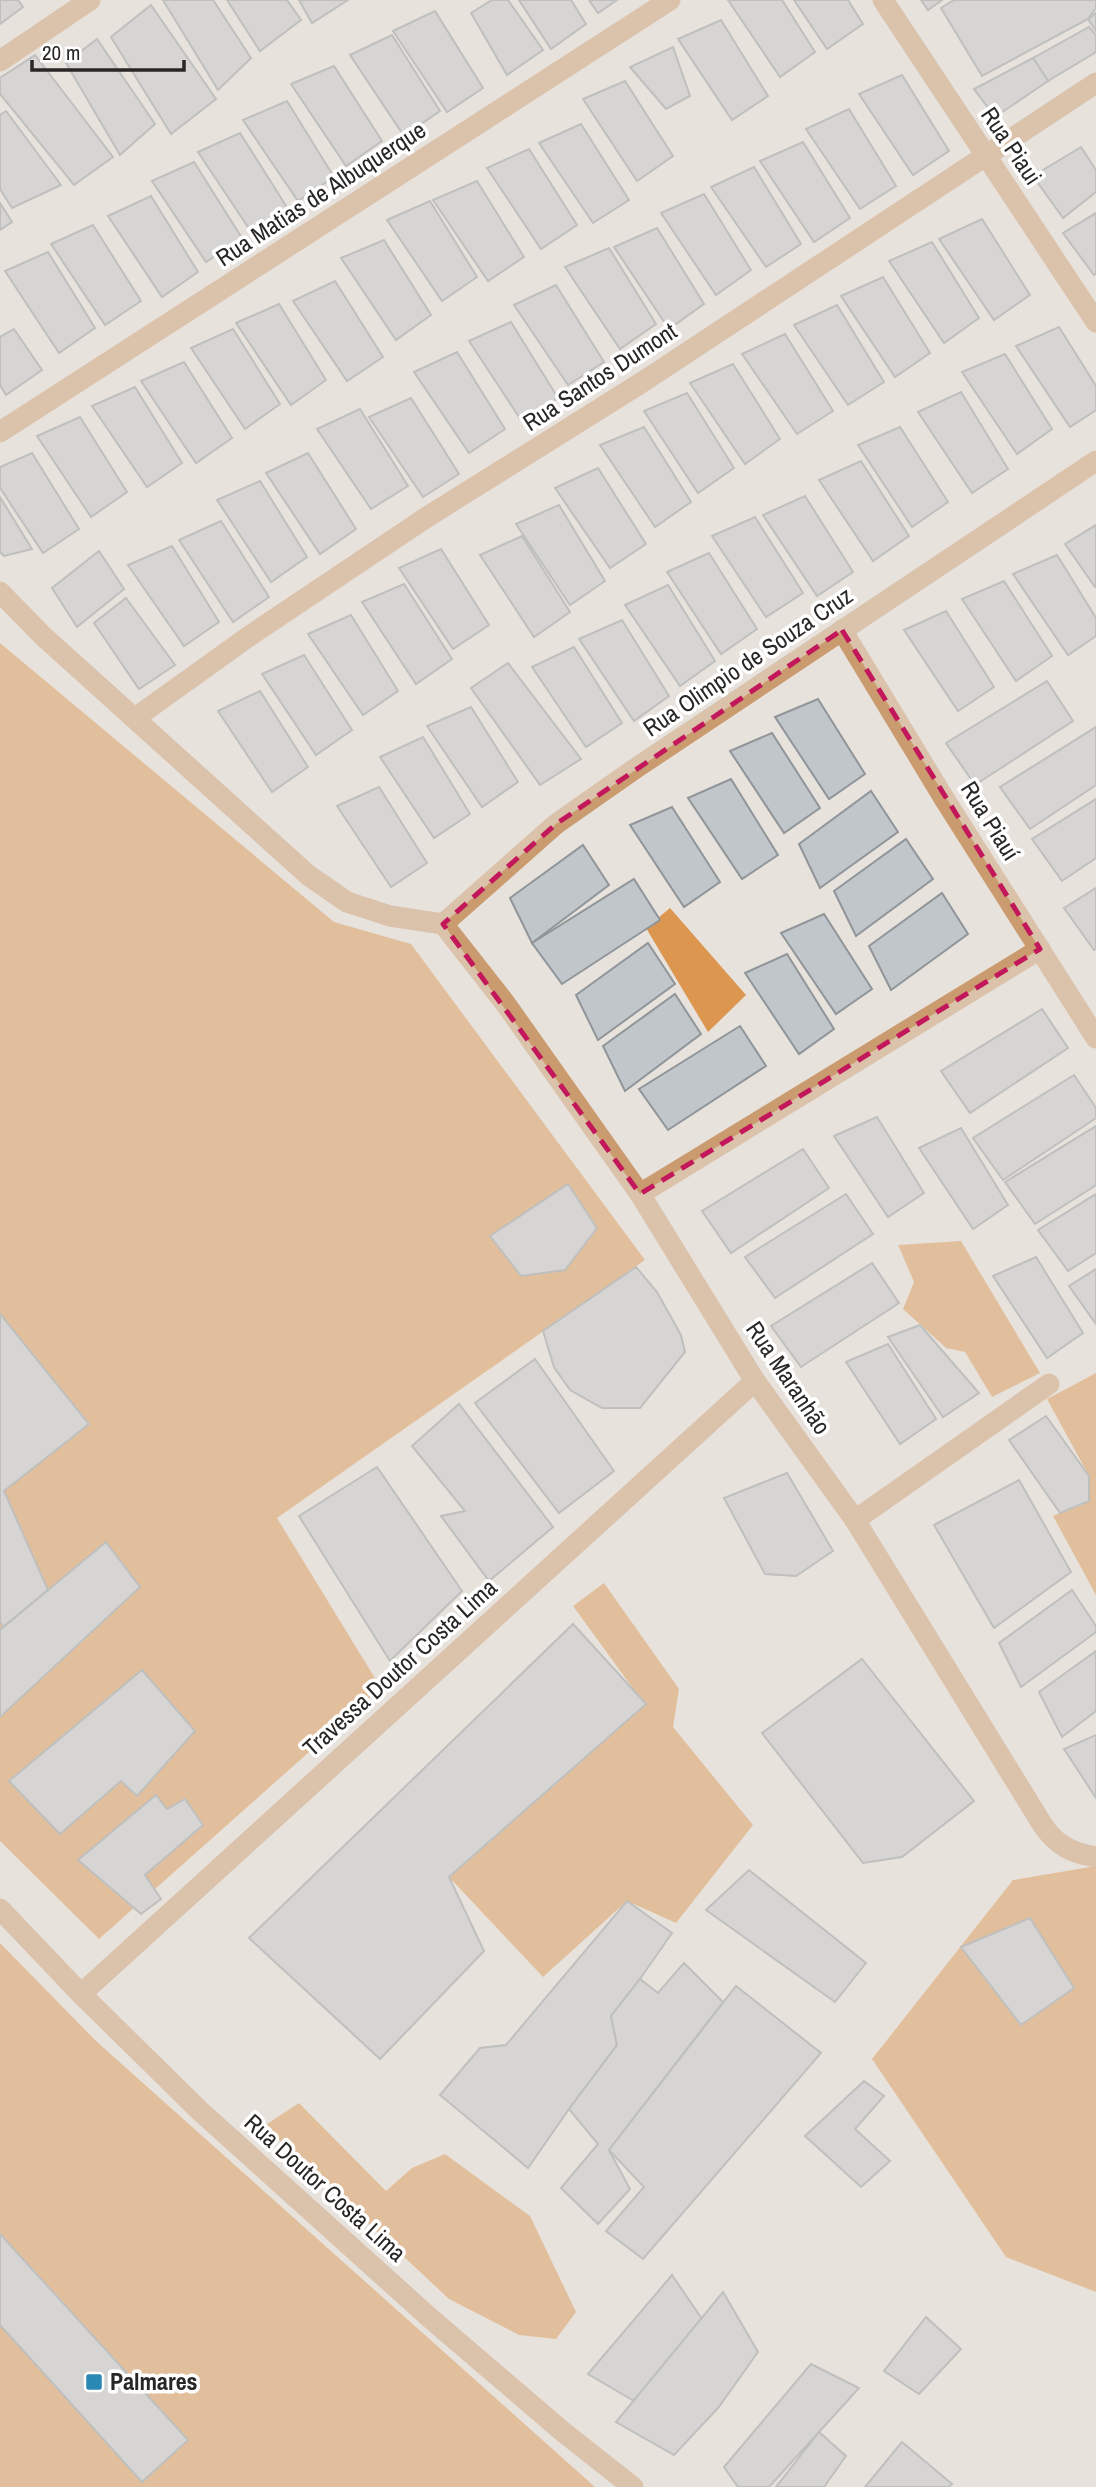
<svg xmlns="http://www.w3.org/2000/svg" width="1096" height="2487" viewBox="0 0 1096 2487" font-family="'Archivo Narrow',sans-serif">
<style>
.forest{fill:#dc964f}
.building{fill:#c0c6ca;stroke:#8f9599;stroke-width:2}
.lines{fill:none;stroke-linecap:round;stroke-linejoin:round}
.minor{stroke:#cb9b70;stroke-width:21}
.marked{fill:none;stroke:#c2185b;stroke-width:5;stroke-dasharray:14 9;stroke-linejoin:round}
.poi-dot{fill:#2a88b4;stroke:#fff;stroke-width:2.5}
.labels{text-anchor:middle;stroke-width:7;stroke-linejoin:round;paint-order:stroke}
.street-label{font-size:24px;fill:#292725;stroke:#fff}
.poi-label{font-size:24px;font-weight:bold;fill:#292725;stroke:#fff;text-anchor:start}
</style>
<rect width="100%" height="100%" fill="#e8e2dd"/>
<g class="forest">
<polygon points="0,643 334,922 411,944 645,1260 277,1518 381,1688 99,1939 0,1841"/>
<polygon points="670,908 746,995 708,1032 646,928"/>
<polygon points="961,1241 1040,1373 992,1397 965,1352 946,1348 903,1309 914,1282 898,1245"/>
<polygon points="1096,1373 1096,1595 1053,1516 1088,1501 1089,1476 1047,1399"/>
<polygon points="604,1583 679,1689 673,1727 753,1825 676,1923 627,1901 543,1977 449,1877 645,1705 573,1606"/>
<polygon points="1096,1866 1096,2292 1006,2257 872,2059 1013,1880"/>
<polygon points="0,1943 96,2041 595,2487 0,2487"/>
<polygon points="299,2103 386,2191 412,2168 445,2154 530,2216 576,2312 556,2339 519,2335 449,2299 264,2126"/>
</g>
<g class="building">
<polygon points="0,0 18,0 23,7 0,24"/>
<polygon points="163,0 213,0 251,58 218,90"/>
<polygon points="227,0 287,0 301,20 260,51"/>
<polygon points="299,0 348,0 312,23"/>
<polygon points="492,0 508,0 543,50 507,75 471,13"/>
<polygon points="519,0 571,0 586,24 551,49"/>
<polygon points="589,0 617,0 598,13"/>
<polygon points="728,0 782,0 815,52 780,77"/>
<polygon points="794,0 848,0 863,24 827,49"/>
<polygon points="921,0 942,0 928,10"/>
<polygon points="954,0 1096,0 1096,8 1088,19 982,76 941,8"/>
<polygon points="151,5 216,99 171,134 111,37"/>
<polygon points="435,11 483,88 447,112 393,31"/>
<polygon points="1096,13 1096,31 1088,19"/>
<polygon points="721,20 768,96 732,120 678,39"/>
<polygon points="1089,27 1096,35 1096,52 1048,81 1033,58"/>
<polygon points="392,35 440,111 404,136 350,55"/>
<polygon points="97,39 155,124 120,155 66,63"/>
<polygon points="673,47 690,96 666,109 630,67"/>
<polygon points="35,55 113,157 74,185 0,94 0,78"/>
<polygon points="1033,58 1048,81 995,117 974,89"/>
<polygon points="334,66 382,141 346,166 291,84"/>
<polygon points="902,75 949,151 913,175 859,94"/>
<polygon points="625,81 673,156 637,181 583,99"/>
<polygon points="287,101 334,177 298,201 243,120"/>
<polygon points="849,109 896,186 860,209 806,129"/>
<polygon points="6,111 61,185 12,208 0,189 0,115"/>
<polygon points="581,124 629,200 593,223 539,143"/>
<polygon points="240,133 288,209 252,233 198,152"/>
<polygon points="803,142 850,218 814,242 760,161"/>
<polygon points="1081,147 1096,170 1096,192 1063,218 1033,176"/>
<polygon points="529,149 577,225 541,249 487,168"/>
<polygon points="194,162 242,238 206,262 152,181"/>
<polygon points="754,167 801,244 766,267 711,187"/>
<polygon points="477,181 524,257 488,281 433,200"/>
<polygon points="704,194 751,270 716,295 661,213"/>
<polygon points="151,196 198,272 162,297 108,216"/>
<polygon points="430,201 477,277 442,301 387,220"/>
<polygon points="0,203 12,222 0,230"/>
<polygon points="1096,213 1096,274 1094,275 1063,233"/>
<polygon points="982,219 1030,295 994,320 939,239"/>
<polygon points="93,225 141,301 105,325 51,244"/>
<polygon points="657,228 704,304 669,329 614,247"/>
<polygon points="384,240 431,315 396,340 341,258"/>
<polygon points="932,242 979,318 944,343 889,261"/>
<polygon points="609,248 656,324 620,349 565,267"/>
<polygon points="48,252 95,328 59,353 5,271"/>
<polygon points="883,277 930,353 895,377 841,296"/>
<polygon points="335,281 383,357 347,381 293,301"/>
<polygon points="556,285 604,362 568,385 514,305"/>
<polygon points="279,304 326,380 291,405 236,323"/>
<polygon points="837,305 884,382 848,405 794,325"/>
<polygon points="511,322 558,398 523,423 469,341"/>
<polygon points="1059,327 1096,386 1096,410 1070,427 1016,346"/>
<polygon points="14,329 42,370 6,395 0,385 0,337"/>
<polygon points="233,329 280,404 245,429 191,348"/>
<polygon points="785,334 833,411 797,434 742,354"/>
<polygon points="457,352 505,429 469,453 414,372"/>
<polygon points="1005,354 1052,429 1017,454 962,372"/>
<polygon points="184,362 232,438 196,463 141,381"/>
<polygon points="733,364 780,439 745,464 690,383"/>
<polygon points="135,387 182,463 147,487 92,406"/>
<polygon points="961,392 1008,469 972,493 918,412"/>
<polygon points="687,393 734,468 698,493 644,411"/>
<polygon points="411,398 459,474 423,497 369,417"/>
<polygon points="360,409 408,486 371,509 317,429"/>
<polygon points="80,417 127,492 91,517 37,436"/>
<polygon points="644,427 691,502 655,527 600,445"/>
<polygon points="900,427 948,502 912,527 858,445"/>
<polygon points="32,453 79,529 43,553 0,488 0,467"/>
<polygon points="308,453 356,529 320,554 266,473"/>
<polygon points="861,461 909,536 873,561 819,480"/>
<polygon points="598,468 646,544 610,568 555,488"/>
<polygon points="260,481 307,557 271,582 217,500"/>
<polygon points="805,496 853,572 817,596 763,515"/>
<polygon points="0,497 32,549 4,556 0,552"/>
<polygon points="559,505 605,581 570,605 516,524"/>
<polygon points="755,517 803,593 766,617 712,536"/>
<polygon points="221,521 269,597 233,622 179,540"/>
<polygon points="1096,525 1096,586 1095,587 1065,544"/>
<polygon points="522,536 570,612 534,637 480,555"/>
<polygon points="172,546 219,622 184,646 128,565"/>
<polygon points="441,549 489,625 453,649 399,568"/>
<polygon points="99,551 124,589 77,627 52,588"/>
<polygon points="709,553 757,629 721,654 667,572"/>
<polygon points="1057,555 1096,618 1096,636 1068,655 1013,574"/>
<polygon points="1004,581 1052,656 1016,681 962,599"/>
<polygon points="404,584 452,659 416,684 362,602"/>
<polygon points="668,585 715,661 680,686 625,605"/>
<polygon points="126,598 175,665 139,689 94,623"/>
<polygon points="946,611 994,687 958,711 904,630"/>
<polygon points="351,615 398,691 363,715 308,634"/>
<polygon points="622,620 669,696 634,721 579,639"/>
<polygon points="574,647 622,723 586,747 532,667"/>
<polygon points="304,655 352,730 316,755 262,674"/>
<polygon points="508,663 581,759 540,785 471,688"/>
<polygon points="1047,681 1073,721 975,785 946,743"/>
<polygon points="260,691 308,767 272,792 218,711"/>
<polygon points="818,699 865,774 829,799 775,717"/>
<polygon points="471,707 518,782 482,807 427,726"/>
<polygon points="1096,727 1096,785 1030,829 1000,787"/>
<polygon points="772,733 820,808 784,833 730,751"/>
<polygon points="423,737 470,814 434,838 380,757"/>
<polygon points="731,779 778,855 742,879 688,798"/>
<polygon points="379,787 427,863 391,887 337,806"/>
<polygon points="871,791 898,832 820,888 799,844"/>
<polygon points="1096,799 1096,858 1062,881 1032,839"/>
<polygon points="672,807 720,882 684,907 630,825"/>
<polygon points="906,839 933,879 856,936 834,891"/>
<polygon points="583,845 609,885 532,943 510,898"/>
<polygon points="634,879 660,920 562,984 532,943"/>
<polygon points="1096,888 1096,949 1094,950 1064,908"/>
<polygon points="942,893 968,934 891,990 869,946"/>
<polygon points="824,914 872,989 836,1014 781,933"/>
<polygon points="648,943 675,984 598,1040 576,995"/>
<polygon points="787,954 834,1029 799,1054 745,973"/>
<polygon points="675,994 701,1034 625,1091 603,1046"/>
<polygon points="1042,1009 1068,1048 970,1113 941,1071"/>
<polygon points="740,1026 766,1066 668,1130 639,1089"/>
<polygon points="1074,1075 1096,1108 1096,1118 1003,1180 973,1138"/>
<polygon points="877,1117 924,1193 888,1217 834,1136"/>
<polygon points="1096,1126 1096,1185 1035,1224 1005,1182"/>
<polygon points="961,1128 1008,1205 973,1229 919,1148"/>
<polygon points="803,1149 829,1188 731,1253 702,1211"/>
<polygon points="568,1184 597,1228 565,1270 521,1276 490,1236"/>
<polygon points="846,1194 873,1234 775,1298 745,1257"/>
<polygon points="1096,1194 1096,1253 1068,1271 1038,1230"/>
<polygon points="1036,1257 1083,1333 1047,1358 993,1276"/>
<polygon points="872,1263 899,1303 801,1367 771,1326"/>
<polygon points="636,1267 657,1292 681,1335 685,1352 640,1408 602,1408 570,1390 554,1367 543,1331"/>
<polygon points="1096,1269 1096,1324 1069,1286"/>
<polygon points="0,1314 89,1424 4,1491 48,1590 3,1627 0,1621"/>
<polygon points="920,1325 979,1393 943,1417 888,1337"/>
<polygon points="888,1344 936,1419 900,1444 846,1362"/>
<polygon points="535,1359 614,1471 559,1513 475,1403"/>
<polygon points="459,1404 553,1527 489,1581 441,1516 465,1511 412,1446"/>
<polygon points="1046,1416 1089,1476 1089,1501 1060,1513 1009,1440"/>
<polygon points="377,1467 462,1591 390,1661 299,1516"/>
<polygon points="787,1473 833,1551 796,1576 765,1574 724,1498"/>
<polygon points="1019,1480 1071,1572 994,1628 934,1525"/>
<polygon points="106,1542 140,1587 0,1717 0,1630"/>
<polygon points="1072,1590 1096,1626 1096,1632 1021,1687 999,1643"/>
<polygon points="573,1624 646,1704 449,1877 484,1951 380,2059 249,1938"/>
<polygon points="1096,1651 1096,1711 1062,1737 1039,1692"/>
<polygon points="862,1659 974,1801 902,1857 863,1863 762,1733"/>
<polygon points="142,1670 195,1731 137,1796 121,1781 60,1834 9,1781"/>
<polygon points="1096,1735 1096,1798 1064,1749"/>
<polygon points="156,1795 167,1809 185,1799 203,1825 145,1875 161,1899 141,1914 78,1860"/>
<polygon points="749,1870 866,1963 835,2002 706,1910"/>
<polygon points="627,1901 672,1933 640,1979 611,2016 617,2045 569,2109 528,2168 440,2095 480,2048 506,2045"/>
<polygon points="1030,1918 1074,1988 1021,2025 961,1947"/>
<polygon points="684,1963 723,2002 609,2150 630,2189 598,2224 561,2188 598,2144 569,2109 617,2045 611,2016 640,1979 658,1993"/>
<polygon points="736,1986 821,2053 643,2259 606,2231 644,2187 609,2150"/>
<polygon points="864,2081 884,2096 855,2129 890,2161 861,2187 805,2136"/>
<polygon points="0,2234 188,2440 142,2482 0,2325"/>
<polygon points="672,2275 702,2319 634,2401 588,2374"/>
<polygon points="723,2292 758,2352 718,2408 674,2455 616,2422"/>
<polygon points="926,2317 961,2349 919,2394 884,2371"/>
<polygon points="811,2364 859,2388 769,2487 738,2487 724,2467"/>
<polygon points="819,2432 846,2456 824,2487 776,2487"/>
<polygon points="902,2442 952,2484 949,2487 865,2487"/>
</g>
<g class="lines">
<g class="minor">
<polyline points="883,0 1096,322"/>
<polyline points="0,61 90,0"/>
<polyline points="0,432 670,0"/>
<polyline points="0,592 43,636 308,875 347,902 390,916 443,924"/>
<polyline points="842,630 945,800 1096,1038"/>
<polyline points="135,718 248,637 427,517 641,383 1096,83"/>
<path d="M443,924L505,1003L640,1194L755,1381L855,1520L1042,1824C1056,1845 1071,1853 1096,1857"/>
<polyline points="443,924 556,824 639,766 1096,461"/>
<polyline points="640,1194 1040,949"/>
<polyline points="855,1520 1049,1384"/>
<polyline points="0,1909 81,1994 200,2111 430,2318 562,2431 633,2487"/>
<polyline points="81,1994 755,1381"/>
</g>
</g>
<path d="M0 0H1096V2487H0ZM842,630L1040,949L640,1194L443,924L556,824Z" fill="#e8e2dd" fill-opacity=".55" fill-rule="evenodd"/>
<path class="marked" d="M842,630L1040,949L640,1194L443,924L556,824Z"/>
<rect class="poi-dot" x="85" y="2373" width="18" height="18" rx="3.5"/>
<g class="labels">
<g class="street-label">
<text transform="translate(1011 146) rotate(56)" y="8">Rua Piaui</text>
<text transform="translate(321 194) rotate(-33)" y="8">Rua Matias de Albuquerque</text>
<text transform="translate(600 377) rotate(-33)" y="8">Rua Santos Dumont</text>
<text transform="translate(748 662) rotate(-34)" y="8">Rua Olimpio de Souza Cruz</text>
<text transform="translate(990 821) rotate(58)" y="8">Rua Piauí</text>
<text transform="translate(788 1378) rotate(56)" y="8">Rua Maranhão</text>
<text transform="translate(400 1668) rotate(-42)" y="8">Travessa Doutor Costa Lima</text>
<text transform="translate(325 2188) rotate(42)" y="8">Rua Doutor Costa Lima</text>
</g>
<g class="poi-label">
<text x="110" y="2390">Palmares</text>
</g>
</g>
<path d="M32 60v10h152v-10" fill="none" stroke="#292725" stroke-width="3.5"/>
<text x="42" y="60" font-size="21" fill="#292725" stroke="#ffffff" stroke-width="5" paint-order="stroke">20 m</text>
</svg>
